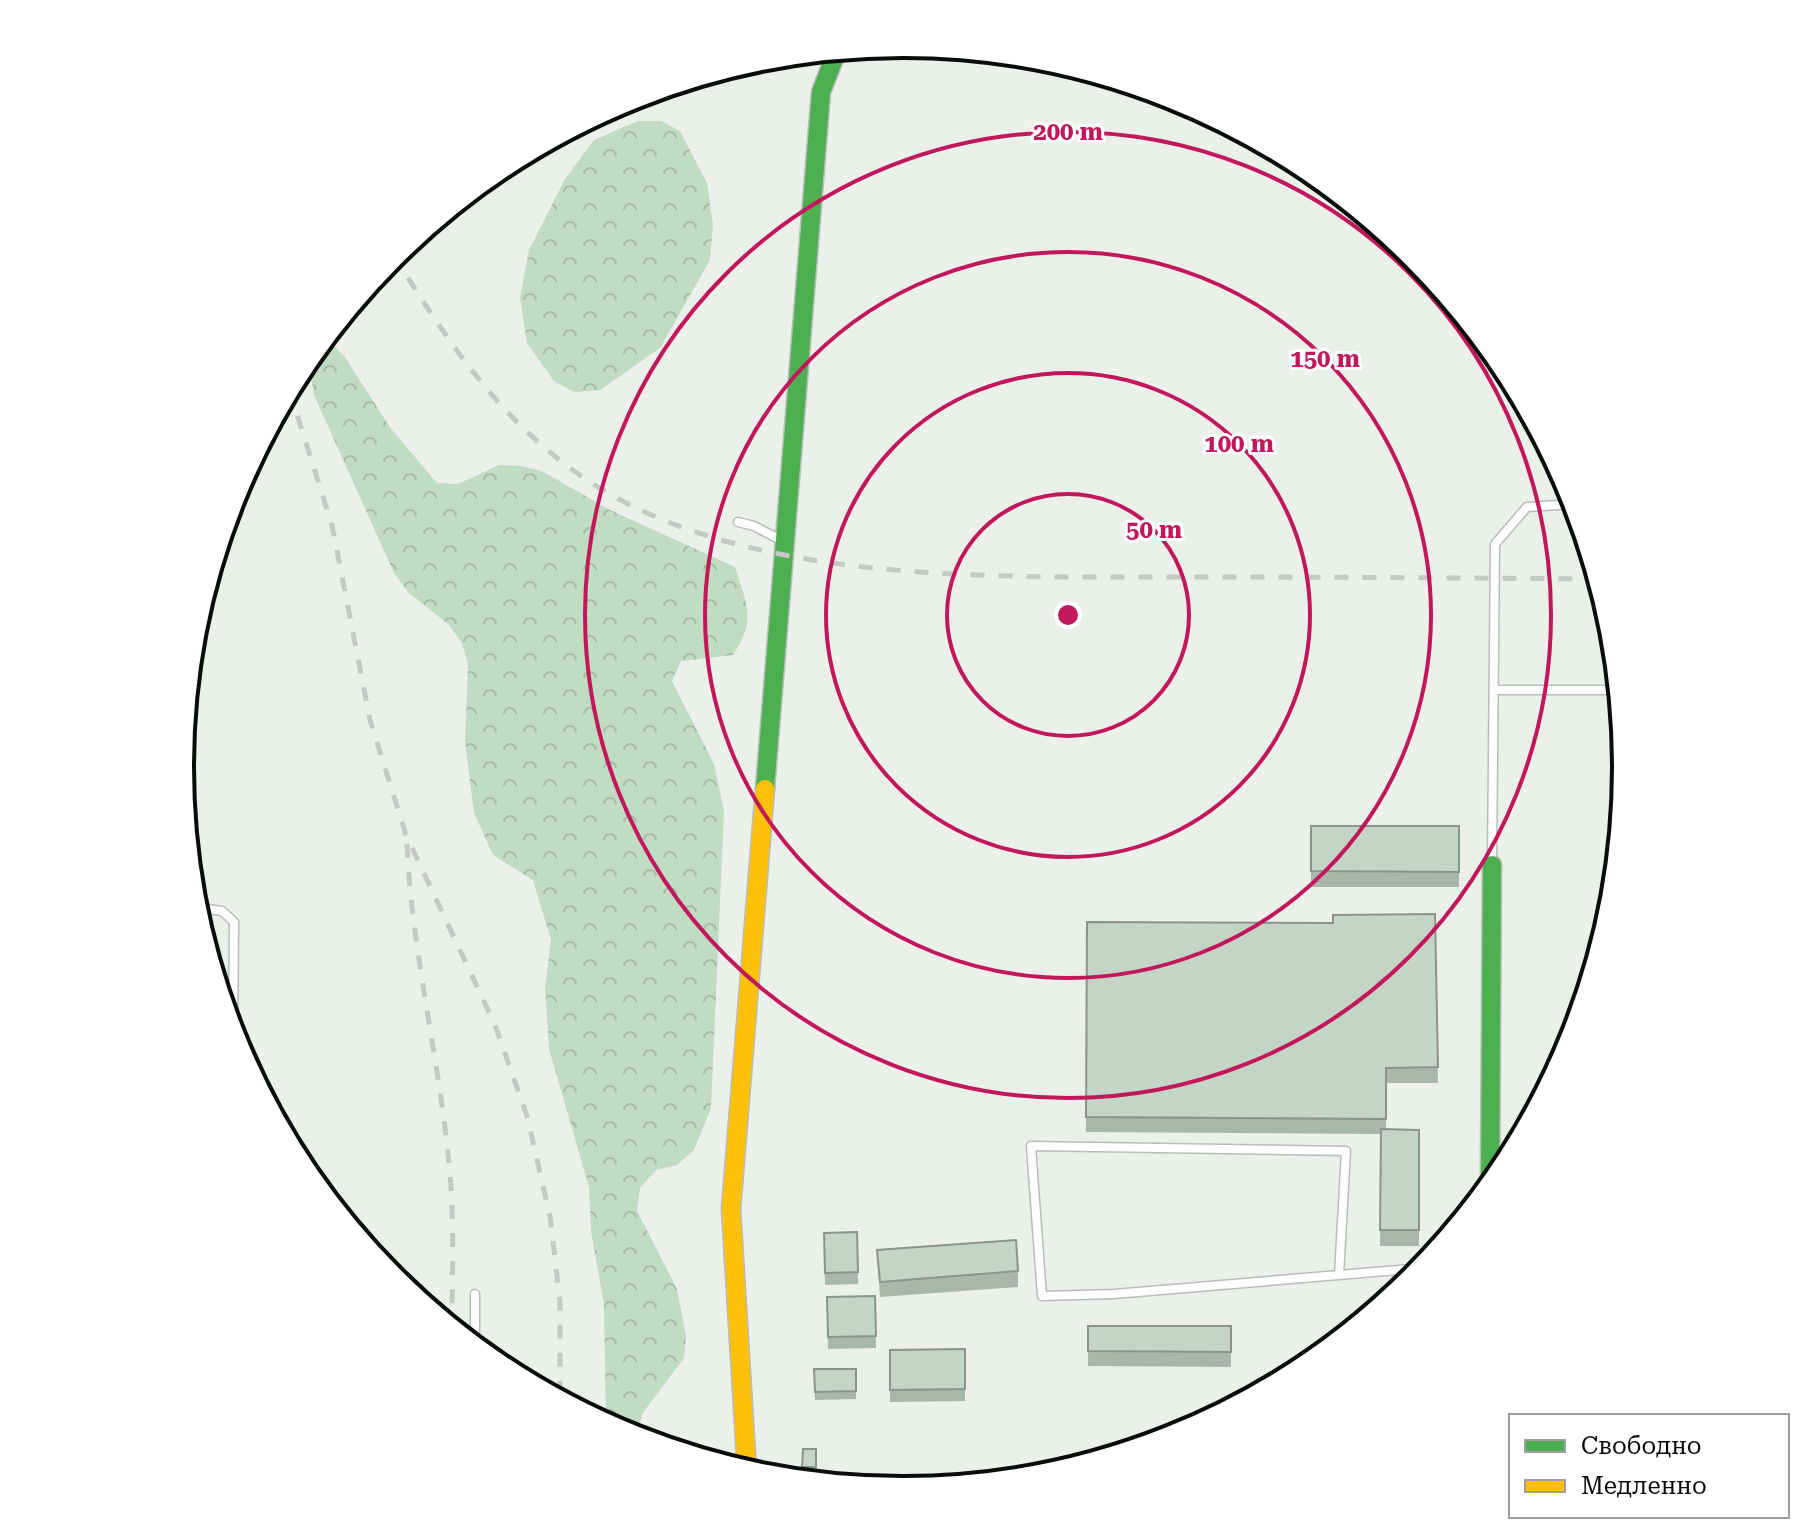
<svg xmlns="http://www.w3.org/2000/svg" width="1805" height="1534" viewBox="0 0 1805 1534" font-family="'Roboto Serif',serif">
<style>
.forest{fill:url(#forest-crowns)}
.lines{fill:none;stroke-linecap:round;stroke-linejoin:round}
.lane-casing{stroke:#b9bdb9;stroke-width:11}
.fast-casing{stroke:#b9bdb9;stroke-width:21}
.slow-casing{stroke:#b9bdb9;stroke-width:21}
.lane{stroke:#fcfdfc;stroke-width:8}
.fast{stroke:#4caf50;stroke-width:18}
.slow{stroke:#ffc107;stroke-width:18}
.rail{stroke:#c6c8c6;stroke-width:5;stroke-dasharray:14 14;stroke-linecap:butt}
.wall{fill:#a9b7ab}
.building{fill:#c4d5c7;stroke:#89958b;stroke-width:2}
.ring{fill:none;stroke:#c2185b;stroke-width:4}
.rim{fill:none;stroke:#090d0a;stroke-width:4}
.centre{fill:#c2185b;stroke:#fff;stroke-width:4}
.ring-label{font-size:24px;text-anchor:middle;font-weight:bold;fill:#c2185b;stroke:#fff;stroke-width:6;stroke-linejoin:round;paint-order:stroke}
</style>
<defs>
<pattern id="forest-crowns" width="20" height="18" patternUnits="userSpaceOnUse" patternTransform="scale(2)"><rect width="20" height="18" fill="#c0dcc2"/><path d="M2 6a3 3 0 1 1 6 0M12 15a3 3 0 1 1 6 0" fill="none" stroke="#a4bca5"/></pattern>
</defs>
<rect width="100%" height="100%" fill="#ebf0eb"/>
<g class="forest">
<polygon points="638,121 661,121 680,131 707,183 713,225 710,260 660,348 600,390 574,392 554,381 527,343 520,298 529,250 565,179 594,140"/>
<path d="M327,339L344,356L392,430L437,483L458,484L499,465L521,466L542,471L610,510L735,567C747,606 757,618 733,655L681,661L672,681L714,764L724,811L711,1108L694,1150L677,1165L656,1170L640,1188L637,1211L677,1289L686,1336L684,1358L642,1414L637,1438L606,1424L604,1304L591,1231L589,1187L549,1049L545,989L551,940L533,880L493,855L474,813L465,742L468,664L462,643L448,624L408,592L394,573L314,395L308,357L320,342Z"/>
</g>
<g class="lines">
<g class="lane-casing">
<g id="lane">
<polyline points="738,522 754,526 781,540"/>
<polyline points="1494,690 1618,690"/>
<polyline points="1492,864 1495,544 1527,507 1575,504"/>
<polyline points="193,907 222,911 234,922 233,1040"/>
<polyline points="1339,1275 1346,1151 1031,1146 1042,1296 1114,1294 1422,1268"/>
<polyline points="475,1294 475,1347"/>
<polyline points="835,1483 900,1481"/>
</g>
</g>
<g class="fast-casing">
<g id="fast">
<polyline points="765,789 821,92 837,51"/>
<polyline points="1490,1185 1492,865"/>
</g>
</g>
<g class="slow-casing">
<polyline id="slow" points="747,1472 731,1209 765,789"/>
</g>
<use href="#lane" class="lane"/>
<use href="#fast" class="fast"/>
<use href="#slow" class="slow"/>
<g class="rail">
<path d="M393,254C449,344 506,430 598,487C761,588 1011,576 1197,577C1331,577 1464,578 1597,579"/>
<polyline points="289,389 332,525 370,720 406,835 495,1025 527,1116 550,1216 560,1302 560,1400"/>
<path d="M407,844C412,959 443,1072 451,1188C454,1234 452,1282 452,1328"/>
</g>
</g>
<g class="wall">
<rect x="1311" y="826" width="148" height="61"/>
<polygon points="1435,914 1438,1083 1386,1083 1386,1129 1419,1130 1419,1246 1380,1246 1381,1134 1086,1132 1087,922 1333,923"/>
<polygon points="857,1232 858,1284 825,1285 824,1233"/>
<polygon points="877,1250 1018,1271 1018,1287 880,1297"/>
<polygon points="875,1296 876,1348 828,1349 827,1297"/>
<polygon points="1088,1326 1231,1326 1231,1367 1088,1366"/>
<polygon points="965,1349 965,1401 890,1402 890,1350"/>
<polygon points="814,1369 856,1391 856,1399 815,1400"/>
<polygon points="803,1449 816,1449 816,1471 802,1471"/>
</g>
<g class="building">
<polygon points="1311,826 1459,826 1459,872 1311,871"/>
<polygon points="1435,914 1438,1067 1386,1068 1386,1119 1086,1117 1087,922 1333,923 1333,915"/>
<polygon points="1381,1129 1419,1130 1419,1230 1380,1230"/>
<polygon points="857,1232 858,1272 825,1273 824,1233"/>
<polygon points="1016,1240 1018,1271 880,1282 877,1250"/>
<polygon points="875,1296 876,1336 828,1337 827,1297"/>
<polygon points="1088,1326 1231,1326 1231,1352 1088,1351"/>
<polygon points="965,1349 965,1389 890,1390 890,1350"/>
<polygon points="814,1369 856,1369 856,1391 815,1392"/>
<polygon points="803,1449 816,1449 816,1467 802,1467"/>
</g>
<g class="ring">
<circle cx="1068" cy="615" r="121"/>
<circle cx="1068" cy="615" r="242"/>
<circle cx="1068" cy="615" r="363"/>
<circle cx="1068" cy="615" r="483"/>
</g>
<path d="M0 0H1805V1534H0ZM194 767a709 709 0 1 1 1418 0a709 709 0 1 1-1418 0Z" fill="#fff" fill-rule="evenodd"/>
<path class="rim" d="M194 767a709 709 0 1 1 1418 0a709 709 0 1 1-1418 0Z"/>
<circle cx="1068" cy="615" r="12" class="centre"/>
<g class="ring-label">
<text x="1068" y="140">200 m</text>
<text x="1325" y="367">150 m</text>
<text x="1239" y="452">100 m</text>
<text x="1154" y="538">50 m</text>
</g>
<rect x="1509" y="1414" width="280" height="104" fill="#ffffff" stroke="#9d9e9d" stroke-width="2"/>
<rect x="1525" y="1440" width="40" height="12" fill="#4caf50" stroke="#9d9e9d" stroke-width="2"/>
<text x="1581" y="1454" font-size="24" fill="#090d0a">Свободно</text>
<rect x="1525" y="1480" width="40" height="12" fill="#ffc107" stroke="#9d9e9d" stroke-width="2"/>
<text x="1581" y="1494" font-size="24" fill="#090d0a">Медленно</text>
</svg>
